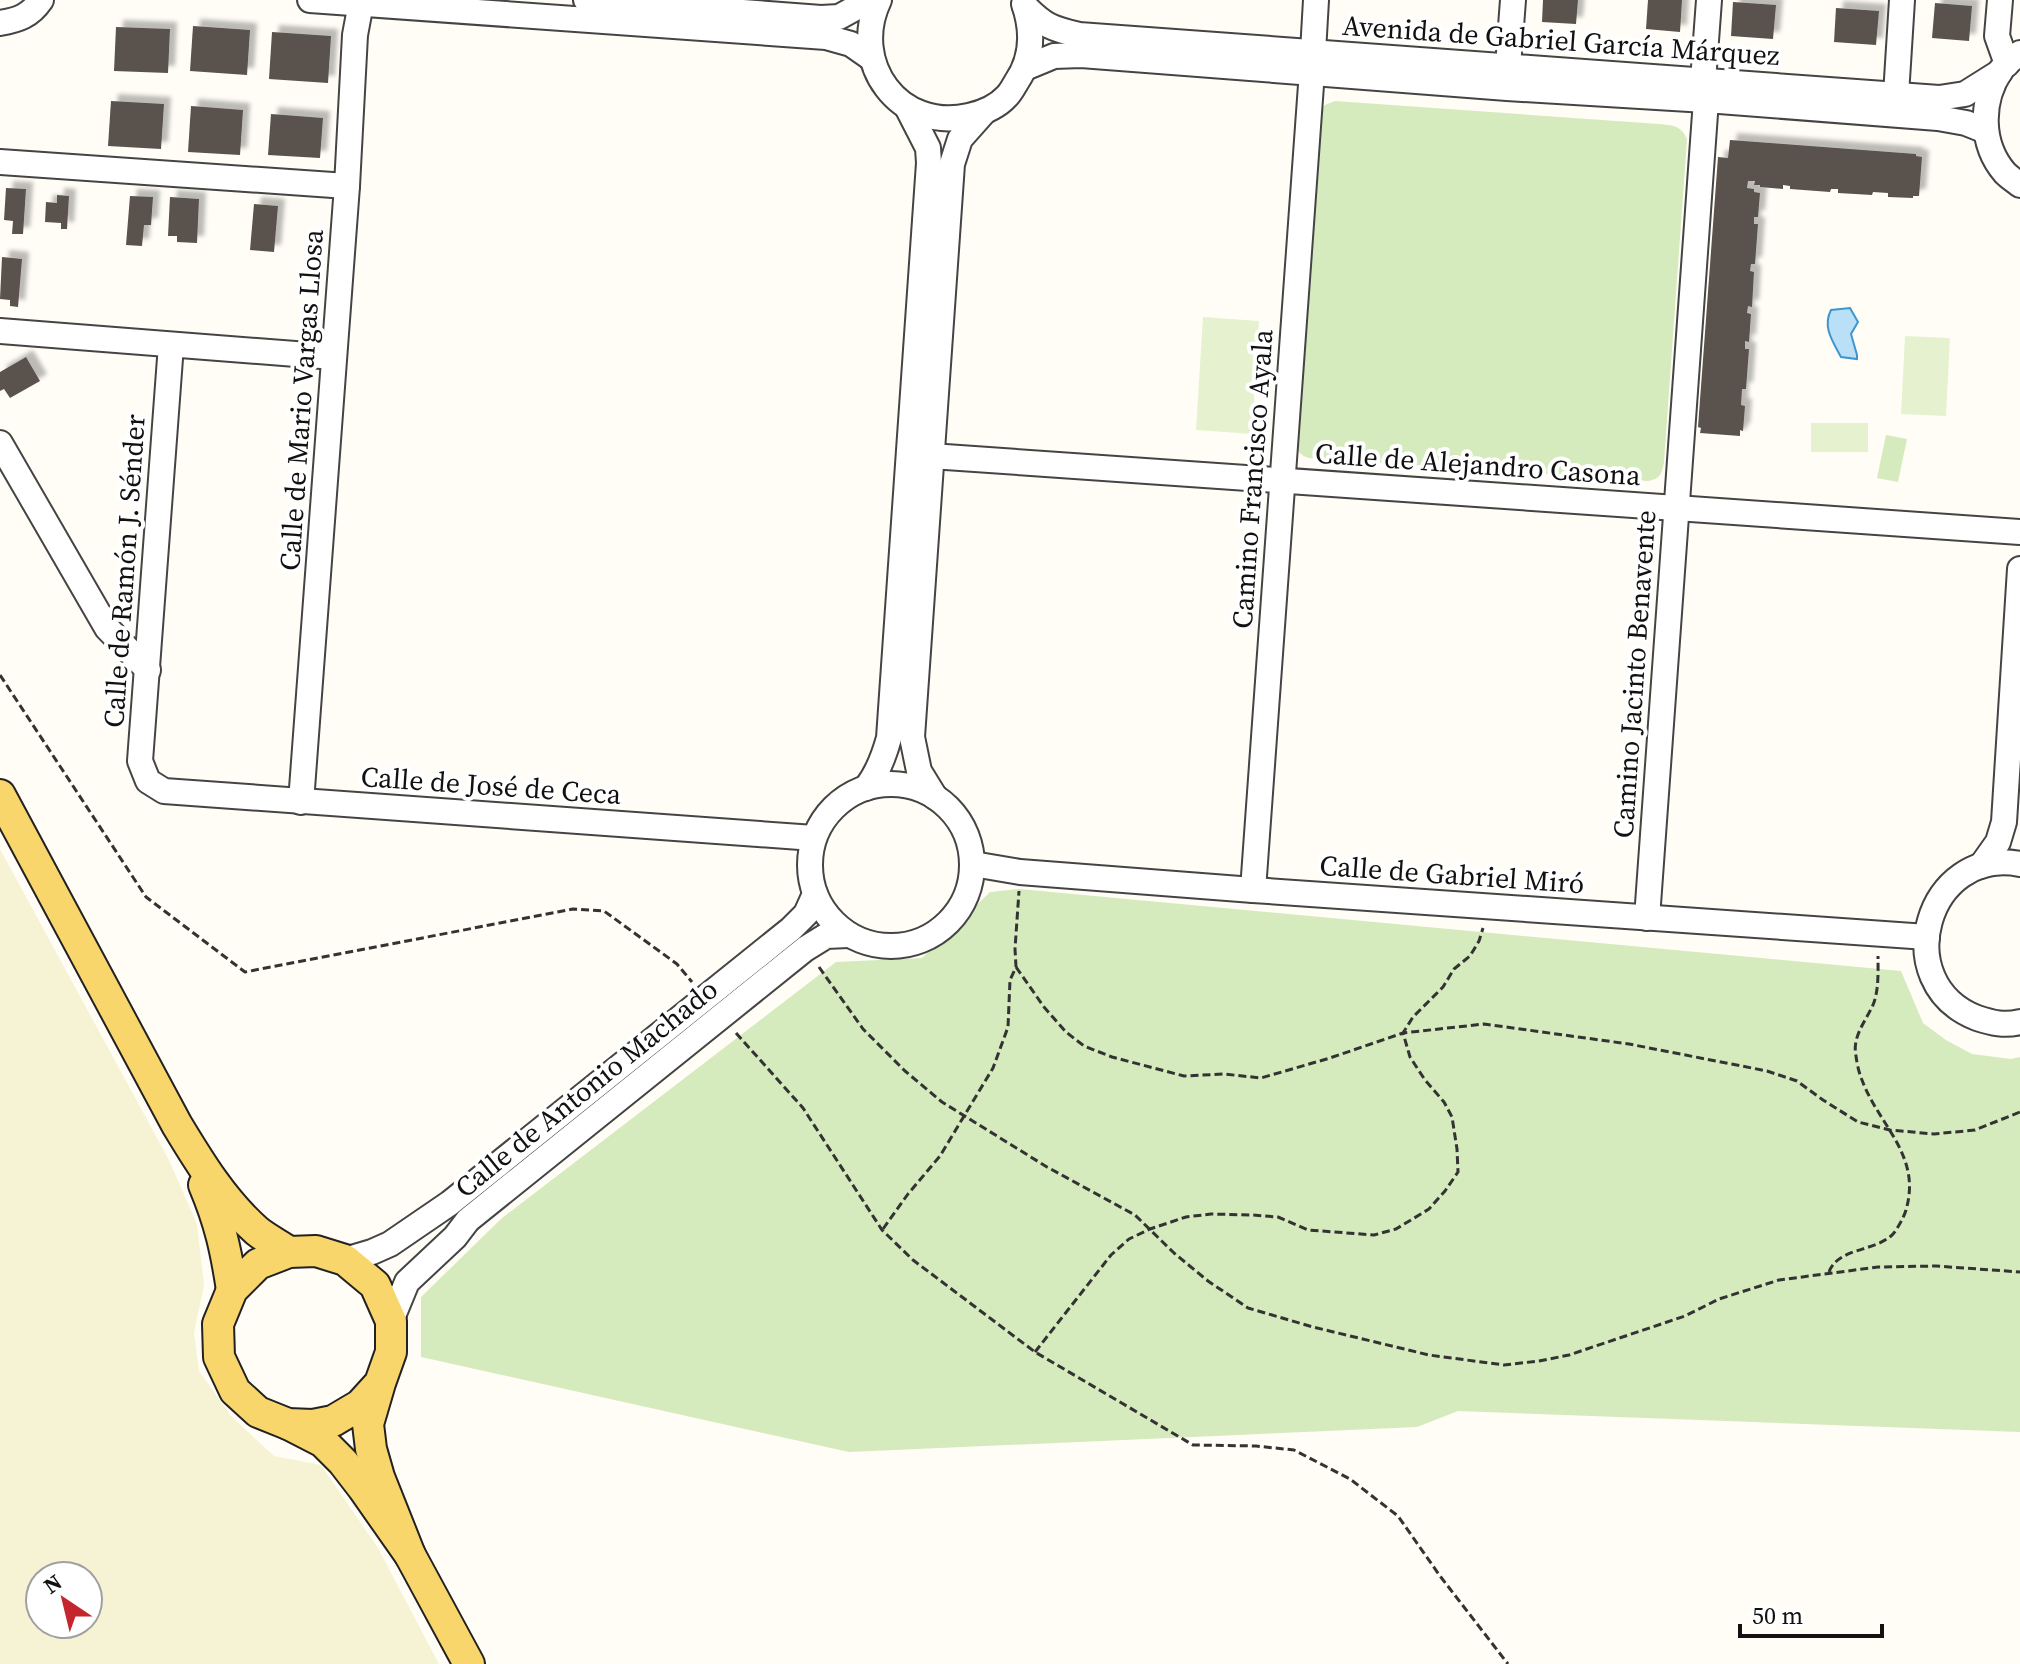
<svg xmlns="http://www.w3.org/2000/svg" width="2020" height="1664" viewBox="0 0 2020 1664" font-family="'Source Serif 4',serif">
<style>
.farmland{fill:#f6f3d4;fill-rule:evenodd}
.green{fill:#d5ebbd}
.pitch{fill:#e6f2cf}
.water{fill:#b9e0f7;stroke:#3f96cf;stroke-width:2}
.building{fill:#5a524d;filter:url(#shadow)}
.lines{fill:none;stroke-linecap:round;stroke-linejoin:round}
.minor-casing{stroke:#444;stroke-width:28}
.major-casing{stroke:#222;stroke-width:34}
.path{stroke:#333;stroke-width:3;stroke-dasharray:8 4;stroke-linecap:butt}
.minor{stroke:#fff;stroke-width:24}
.major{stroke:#f9d66b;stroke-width:30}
.labels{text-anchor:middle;stroke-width:8;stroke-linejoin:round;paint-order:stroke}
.street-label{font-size:28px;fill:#111;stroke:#fff}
</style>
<defs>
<filter id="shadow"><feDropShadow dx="7" dy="-7" stdDeviation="2" flood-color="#0004"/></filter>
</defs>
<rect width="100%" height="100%" fill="#fffdf5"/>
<path class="farmland" d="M0,849L169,1160L197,1224L204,1285L194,1333L199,1371L231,1416L274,1456L321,1465L378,1548L439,1664H0ZM40,1576H88V1624H40Z"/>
<g class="green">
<path d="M1335,101L1659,124C1673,125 1681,126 1687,139L1664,462C1662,474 1660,479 1648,481L1309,458C1302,456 1299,453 1296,447L1320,111L1325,105Z"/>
<polygon points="1886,435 1907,439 1898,482 1877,478"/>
<polygon points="1019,889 1901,971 1923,1023 1946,1040 1972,1054 2011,1059 2020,1057 2020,1432 1458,1411 1417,1427 849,1452 421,1357 421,1297 502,1218 836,962 922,958 990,892"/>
</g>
<g class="pitch">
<polygon points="1203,317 1259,321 1252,434 1196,430"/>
<polygon points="1905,336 1950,338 1946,416 1901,414"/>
<rect x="1811" y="423" width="57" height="29"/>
</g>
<path class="water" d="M1850,308L1858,322L1851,334L1857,355V359L1841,357C1833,342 1822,327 1831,310Z"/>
<g class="building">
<polygon points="1543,0 1578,0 1576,24 1542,22"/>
<polygon points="1648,0 1682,0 1680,32 1646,29"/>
<polygon points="1733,2 1776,5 1773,39 1731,36"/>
<polygon points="1935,3 1972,6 1969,41 1932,38"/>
<polygon points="1836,8 1879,11 1876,45 1834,42"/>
<polygon points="193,26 250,30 247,75 190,71"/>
<polygon points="116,27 170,29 168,73 114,71"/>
<polygon points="272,32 331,36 328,83 269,79"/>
<polygon points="111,101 164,104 161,149 108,146"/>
<polygon points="191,106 243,110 240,155 188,152"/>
<polygon points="271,114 323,118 320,158 268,155"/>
<polygon points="1730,140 1916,154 1916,156 1922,157 1919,196 1913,196 1913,198 1888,197 1888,193 1873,192 1872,195 1838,193 1838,189 1831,189 1830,192 1790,189 1790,186 1783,185 1783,189 1760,187 1760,185 1754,185 1755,181 1748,181 1747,188 1754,189 1754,192 1760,193 1758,217 1754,217 1754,224 1758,224 1755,264 1751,264 1750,271 1754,272 1752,307 1748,306 1747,313 1751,314 1749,342 1745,341 1745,349 1749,349 1746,389 1742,389 1741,405 1745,406 1743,431 1740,430 1740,436 1700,433 1701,428 1698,427 1718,157 1728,158"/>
<polygon points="6,188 26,189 23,234 12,234 13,221 4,220"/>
<polygon points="57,195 69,196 67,229 61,229 61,223 45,222 46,202 57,203"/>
<polygon points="130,196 153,197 151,225 144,225 142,246 126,245"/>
<polygon points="170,197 199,199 197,243 177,242 177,236 168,236"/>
<polygon points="254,204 278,206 274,252 250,250"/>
<polygon points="2,257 22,259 18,307 10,306 10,300 0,299"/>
<polygon points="26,357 40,381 10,398 4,389 0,391 0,372"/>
</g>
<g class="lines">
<g class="minor-casing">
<g id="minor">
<polyline points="310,0 826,37 851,44 871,58"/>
<polyline points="586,0 821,18 839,17 870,0"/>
<path d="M879,0C849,63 899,132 969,116C982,113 997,107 1007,96C1011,92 1014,86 1017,81C1033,57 1033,30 1024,4"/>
<polyline points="2000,0 1997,36 2007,64"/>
<path d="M1025,6C1044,26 1053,29 1079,35L1939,98L1965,94L2000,72"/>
<path d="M0,23C18,20 30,16 41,0"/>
<polyline points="1313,52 1316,0"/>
<path d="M2020,53C2013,58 2006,63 2001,70C1980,101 1980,144 2005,173C2009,177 2015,181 2020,185"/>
<polyline points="1508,66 1513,0"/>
<polyline points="1025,68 1054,56 1081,55 1507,88 1706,100 1938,118 1966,123 1986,131"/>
<polyline points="1703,81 1709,0"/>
<polyline points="1896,95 1902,0"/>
<polyline points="0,162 347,186"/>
<polyline points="0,331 334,357"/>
<polyline points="171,345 140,761 148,781 164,791 814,838"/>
<polyline points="0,443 107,628 148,670"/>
<polyline points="931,456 2020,532"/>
<circle cx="891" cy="865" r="81"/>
<path d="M866,788C878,773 884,756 889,738L929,163L928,148L907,107"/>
<polyline points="935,797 919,771 912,737 952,164 960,139 984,112"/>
<polyline points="301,802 347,186 355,35 361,3"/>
<polyline points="973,864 1020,872 1253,890 1927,937"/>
<path d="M2020,864C1927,846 1887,983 1977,1018C1992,1023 2005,1026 2020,1022"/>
<polyline points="1981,866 1998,842 2004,822 2020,569"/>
<polyline points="1253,890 1312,71"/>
<polyline points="1647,918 1706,100"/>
<polyline points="345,1260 372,1252 390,1244 450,1203 791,929 806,914 815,894"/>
<polyline points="391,1321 407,1282 455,1237 468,1220 805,949 826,936 848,935"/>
</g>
</g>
<g class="major-casing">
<g id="major">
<path d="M0,795L177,1125C200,1163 223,1201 257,1231C267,1239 279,1245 289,1252"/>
<path d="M204,1185C220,1223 226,1250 232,1290"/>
<polyline points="380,1383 360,1405 333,1421 313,1425 288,1424 258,1412 235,1391 219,1357 218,1324 232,1290 258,1264 289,1252 316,1251 345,1260 375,1285 391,1321 391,1352 380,1383 368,1424 371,1449 379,1477 410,1555"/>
<polyline points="288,1424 323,1442 343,1462 363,1488 410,1555 469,1664"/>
</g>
</g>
<g class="path">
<polyline points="0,675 146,897 245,972 573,909 604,911 677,964 692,982"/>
<polyline points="819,967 863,1029 905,1071 942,1102 1047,1167 1135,1215 1174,1253 1208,1281 1248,1308 1313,1327 1429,1355 1504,1365 1539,1361 1569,1355 1685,1316 1719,1299 1779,1280 1878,1267 1936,1266 2020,1272"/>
<polyline points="1016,967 1044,1007 1066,1032 1084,1046 1112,1057 1184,1076 1224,1074 1261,1078 1330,1058 1403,1033 1484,1024 1629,1044 1767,1071 1797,1081 1823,1100 1858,1122 1890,1130 1934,1134 1975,1130 2020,1112"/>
<polyline points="736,1033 803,1108 882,1230 913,1260 1035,1352 1193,1445 1256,1446 1294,1450 1350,1479 1398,1516 1440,1576 1508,1664"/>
<polyline points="883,1229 908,1194 940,1156 993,1068 1008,1027 1010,980 1016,967 1015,949 1019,891"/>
<path d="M1829,1272C1838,1248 1872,1252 1891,1236C1896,1232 1904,1217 1906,1210C1922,1155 1879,1126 1862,1080C1859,1073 1857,1064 1856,1056C1852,1037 1865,1022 1873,1005C1879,990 1878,972 1878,956"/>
<polyline points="1035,1352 1111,1255 1129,1239 1150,1229 1186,1217 1211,1214 1252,1215 1278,1217 1308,1230 1374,1235 1396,1229 1429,1209 1445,1191 1458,1172 1457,1149 1452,1117 1444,1102 1425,1080 1410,1057 1403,1033 1413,1017 1443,987 1454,969 1470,956 1479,941 1483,928"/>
</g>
<use href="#minor" class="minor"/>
<use href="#major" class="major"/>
</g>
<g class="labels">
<g class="street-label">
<text transform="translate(1561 40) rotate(4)" y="10">Avenida de Gabriel García Márquez</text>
<text transform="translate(301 400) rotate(-86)" y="10">Calle de Mario Vargas Llosa</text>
<text transform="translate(1478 464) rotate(4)" y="10">Calle de Alejandro Casona</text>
<text transform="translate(1252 479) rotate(-86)" y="10">Camino Francisco Ayala</text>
<text transform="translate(124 571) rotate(-86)" y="10">Calle de Ramón J. Sénder</text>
<text transform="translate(1634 674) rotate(-86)" y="10">Camino Jacinto Benavente</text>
<text transform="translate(491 785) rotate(4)" y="10">Calle de José de Ceca</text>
<text transform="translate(1452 874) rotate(4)" y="10">Calle de Gabriel Miró</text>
<text transform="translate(586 1088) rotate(-39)" y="10">Calle de Antonio Machado</text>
</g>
</g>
<g transform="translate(64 1600) rotate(325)"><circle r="38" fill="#ffffff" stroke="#a0a0a0" stroke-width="2"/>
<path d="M0-6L14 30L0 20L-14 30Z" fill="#c4262e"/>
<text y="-12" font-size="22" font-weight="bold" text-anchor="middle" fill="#111111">N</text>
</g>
<path d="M1740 1624v12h142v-12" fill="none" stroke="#111111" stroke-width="4"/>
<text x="1752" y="1624" font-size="24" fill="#111111" stroke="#ffffff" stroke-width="6" paint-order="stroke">50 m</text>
</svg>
